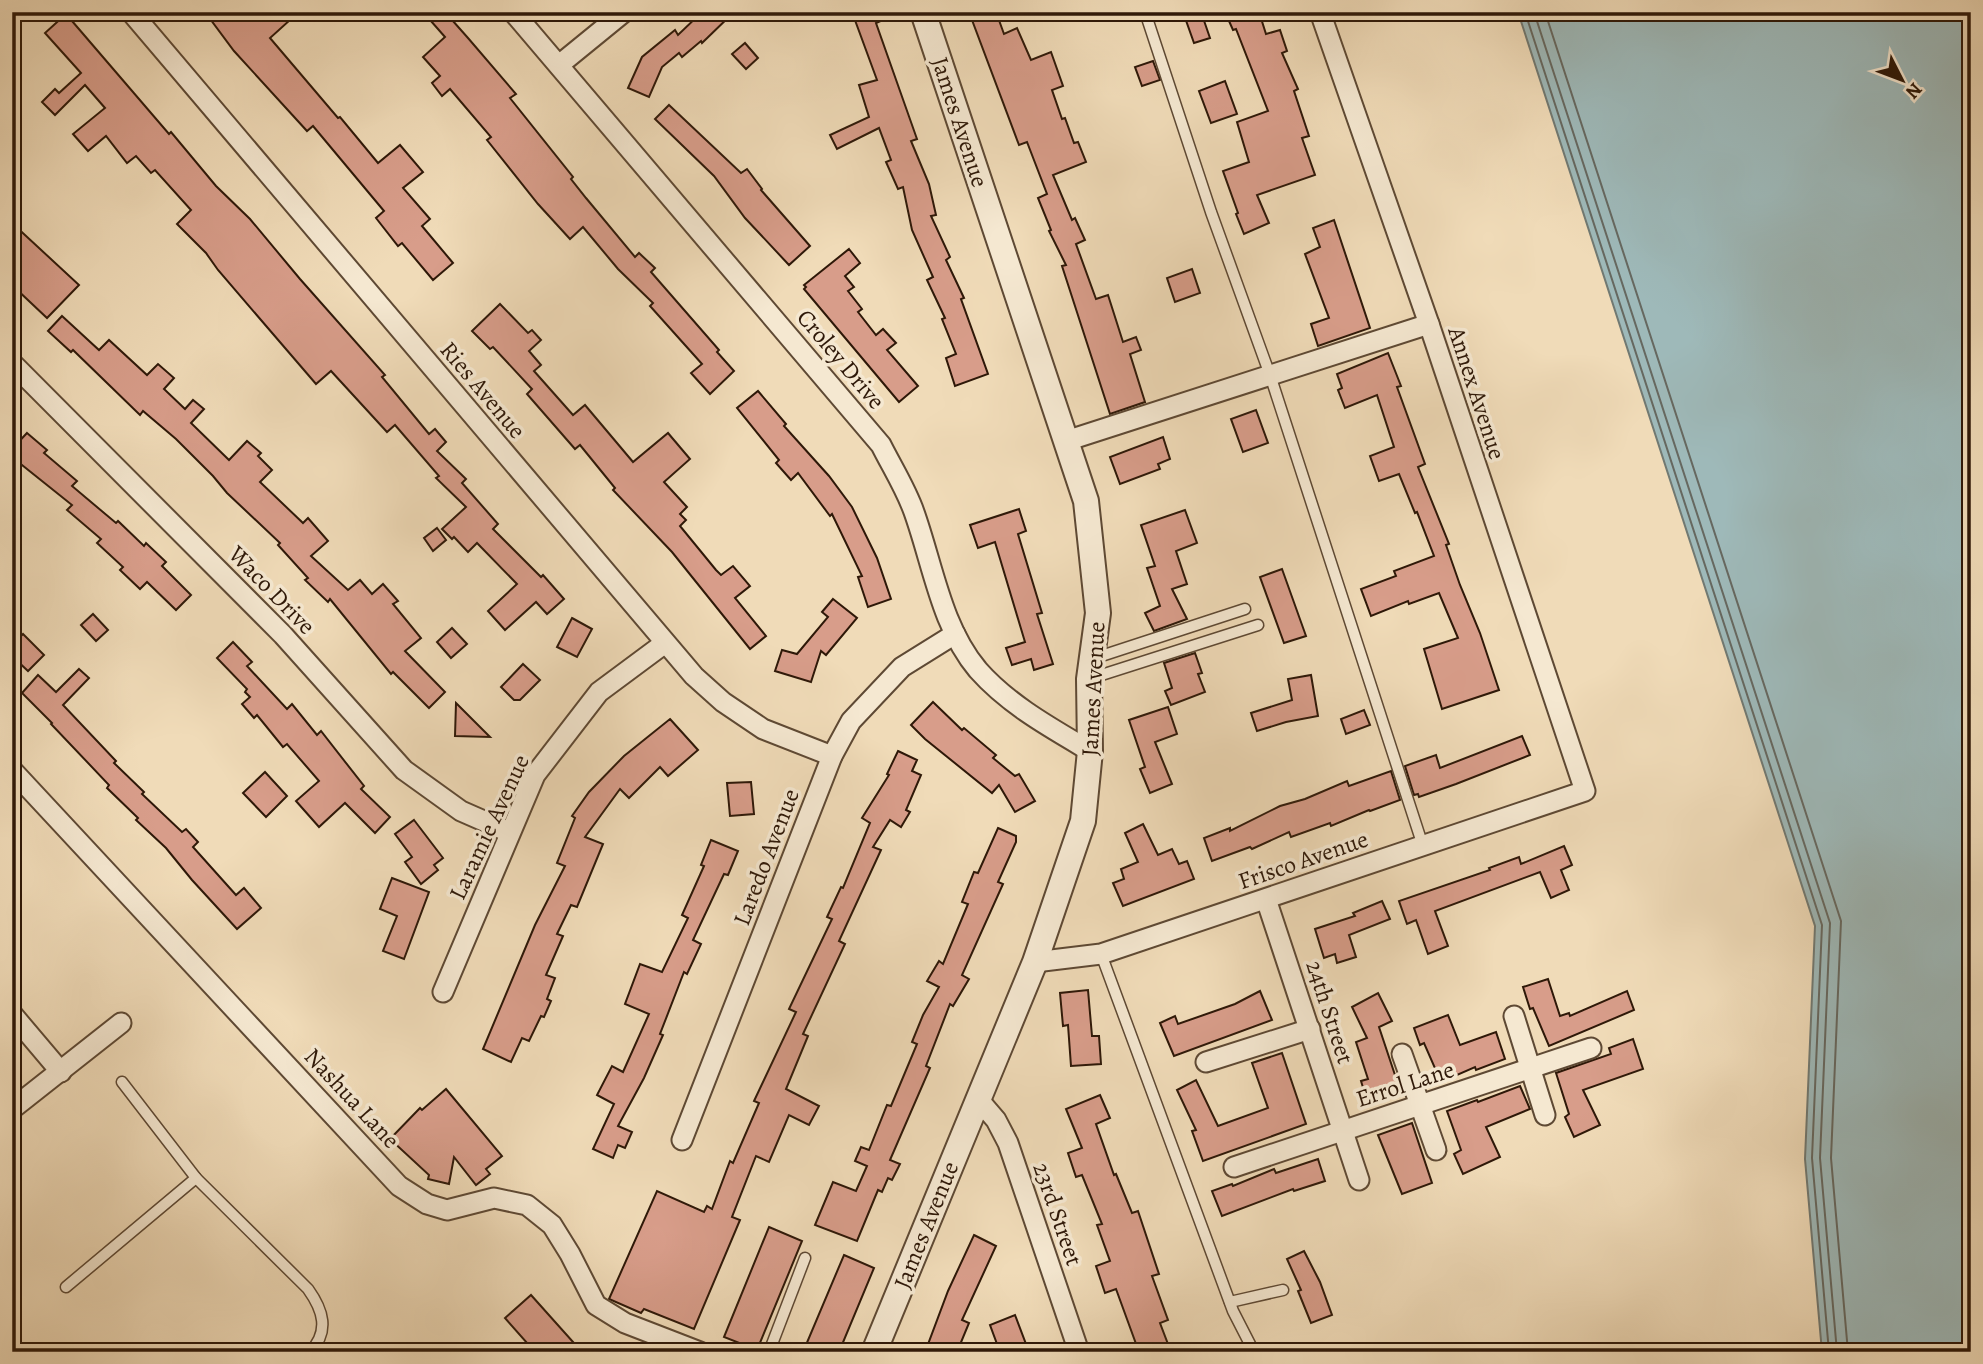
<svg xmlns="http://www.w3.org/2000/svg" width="1983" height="1364" viewBox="0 0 1983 1364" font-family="Alegreya,serif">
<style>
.water{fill:#9eb9b9;stroke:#717972;stroke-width:2}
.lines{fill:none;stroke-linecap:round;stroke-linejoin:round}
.shore{stroke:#666860;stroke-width:2}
.building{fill:#d89d8a;stroke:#2e1808;stroke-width:2}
.service-casing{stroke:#5e4934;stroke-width:13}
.minor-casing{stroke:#5e4934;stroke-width:23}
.tertiary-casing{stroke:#5e4934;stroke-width:28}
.service{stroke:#f5e8d1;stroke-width:10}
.minor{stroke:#f5e8d1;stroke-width:19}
.tertiary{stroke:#f5e8d1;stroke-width:24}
.labels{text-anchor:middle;stroke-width:7;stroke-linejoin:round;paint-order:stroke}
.street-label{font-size:24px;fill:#2e1808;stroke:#f5e8d1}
</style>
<rect width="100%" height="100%" fill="#f0dbb8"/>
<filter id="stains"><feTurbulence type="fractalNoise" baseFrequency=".00286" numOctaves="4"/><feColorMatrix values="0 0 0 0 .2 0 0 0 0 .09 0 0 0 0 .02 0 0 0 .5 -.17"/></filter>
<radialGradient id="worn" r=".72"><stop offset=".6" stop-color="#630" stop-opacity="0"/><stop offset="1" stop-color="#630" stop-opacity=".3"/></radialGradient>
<polygon class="water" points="1518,12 1971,12 1971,1352 1822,1352 1805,1159 1815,926"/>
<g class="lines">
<g class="shore">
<polyline points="1525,12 1822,925 1812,1158 1829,1352"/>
<polyline points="1534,12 1830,923 1820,1158 1837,1352"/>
<polyline points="1545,12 1841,921 1831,1158 1848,1352"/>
</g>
</g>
<g class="building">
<polygon points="205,12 283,12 290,20 270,38 338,118 340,117 378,163 400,145 423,172 403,188 430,219 422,226 453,263 433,280 402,243 398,246 376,218 384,211 313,126 307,131 234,51"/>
<polygon points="423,12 445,12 468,38 516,94 510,98 573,177 571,179 586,198 635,257 639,253 655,268 651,272 719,350 717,352 734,371 710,394 691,373 702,364 650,306 653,303 618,269 583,227 570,239 538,204 487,140 491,137 450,89 442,96 432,83 440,76 423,57 445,37"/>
<polygon points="702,12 734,12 702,43 701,41 682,57 679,53 662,67 649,97 628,88 642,57 675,30 678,35"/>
<polygon points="852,12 901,12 876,23 917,139 911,141 929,184 936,215 931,216 950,257 946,260 964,298 961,299 988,374 955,386 946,358 956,354 942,319 945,318 927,280 933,277 912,230 903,187 898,189 886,162 891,160 879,128 837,149 830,135 869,117 859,85 877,80"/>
<polygon points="969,12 996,12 1004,34 1017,28 1031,60 1051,52 1063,86 1052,90 1062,119 1065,118 1074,143 1078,142 1086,162 1053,175 1072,220 1075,218 1085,240 1076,244 1096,299 1108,295 1123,342 1136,337 1141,350 1130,354 1145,402 1110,414 1062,266 1066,265 1049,231 1051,230 1038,198 1047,194 1027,142 1019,145"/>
<polygon points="1183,12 1201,12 1210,38 1194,43"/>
<polygon points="1225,12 1259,12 1266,34 1280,30 1287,51 1282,53 1298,89 1294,91 1309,136 1302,138 1315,175 1257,195 1269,223 1244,234 1236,214 1238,213 1223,171 1249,162 1237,122 1268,111 1236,29 1233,30"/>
<polygon points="66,14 169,134 171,132 216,186 250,219 300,279 385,375 382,377 429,434 435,429 446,442 437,451 466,479 462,483 498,524 493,529 541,577 543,575 564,599 547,614 536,602 505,630 488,611 517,584 477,543 468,552 454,537 452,539 442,529 466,507 436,478 439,476 395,425 387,432 331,371 316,384 218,270 206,253 177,224 191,210 155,170 151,173 136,156 127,163 106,136 88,151 73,134 105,108 85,85 55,115 42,102 55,89 59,93 81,73 45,33"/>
<polygon points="745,43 758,58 746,69 732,54"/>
<polygon points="1153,61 1160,80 1142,86 1135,67"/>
<polygon points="1225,81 1237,114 1211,123 1199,91"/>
<polygon points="669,105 741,173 747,169 762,189 761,190 810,246 789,265 745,218 714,176 655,119"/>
<polygon points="1334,220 1370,328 1318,346 1311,324 1329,318 1305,254 1320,247 1313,228"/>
<polygon points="12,223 79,285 47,318 12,285"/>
<polygon points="849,249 860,263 845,276 854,287 848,291 862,309 858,312 876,335 883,329 896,343 887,350 918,386 899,402 804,289 806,287 804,285"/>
<polygon points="1192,269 1200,293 1175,302 1167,278"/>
<polygon points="500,304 528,333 532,330 541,340 529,351 541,365 534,371 573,415 585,405 633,462 668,433 690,459 664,482 687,507 680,514 686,520 680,526 716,570 721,575 733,566 750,586 735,598 766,636 750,649 672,552 613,490 615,488 580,445 575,449 527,394 532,389 493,347 490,349 472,331"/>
<polygon points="62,316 99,350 109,340 147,375 158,364 174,378 164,389 185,409 193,400 204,409 191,423 229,460 247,441 261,453 258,456 272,470 260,482 303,523 308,518 328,541 311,556 348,590 360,580 372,594 383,584 398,601 393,604 421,638 405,651 445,692 429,708 393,672 391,674 330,599 328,602 305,580 308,578 278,545 280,543 227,493 213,476 176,439 143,411 140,415 73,350 71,352 48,331"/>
<polygon points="1388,353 1401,386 1397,387 1425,464 1418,467 1449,544 1446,545 1460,585 1480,633 1499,690 1442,709 1424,649 1458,638 1439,593 1409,604 1408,601 1371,616 1361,589 1396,576 1394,571 1434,556 1417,512 1415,513 1399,474 1379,481 1370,456 1394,447 1377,395 1345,408 1338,390 1342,388 1337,374"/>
<polygon points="758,391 786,424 784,426 829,476 852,507 877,558 891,599 868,607 858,577 862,576 832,514 830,516 798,473 791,480 776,463 779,460 737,408"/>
<polygon points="1256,410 1268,443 1243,452 1231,419"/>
<polygon points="27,433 47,450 44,453 77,481 72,486 116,523 118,521 144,546 146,543 166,562 162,566 191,595 176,610 147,582 140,589 120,570 123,567 97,543 101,539 67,510 72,505 12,457 12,449"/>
<polygon points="1163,437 1170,459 1158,464 1160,469 1120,484 1110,457"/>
<polygon points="1019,509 1026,531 1018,534 1042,613 1037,614 1053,664 1034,670 1031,659 1012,665 1006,648 1025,642 995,542 978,548 970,525"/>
<polygon points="1185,510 1197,543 1176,551 1187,584 1172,589 1187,619 1154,631 1145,613 1160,606 1147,568 1155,566 1141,525"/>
<polygon points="437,528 446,540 433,551 424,538"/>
<polygon points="1282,569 1306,636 1284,643 1260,577"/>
<polygon points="833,599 857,618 826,655 821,651 811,682 775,671 782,650 797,654 828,617 822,612"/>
<polygon points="93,614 108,630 96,641 81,625"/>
<polygon points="572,618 592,629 577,657 557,647"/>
<polygon points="452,628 467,644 451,658 437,642"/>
<polygon points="23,634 44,655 28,671 12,656 12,645"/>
<polygon points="233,642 252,662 247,666 287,709 292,704 317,735 321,731 364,786 361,789 390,817 375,833 345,803 319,827 296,801 319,781 287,744 283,747 257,715 254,718 242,704 250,697 245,692 247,689 217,658"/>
<polygon points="1195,653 1202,673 1198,674 1205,692 1171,705 1165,691 1172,688 1164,663"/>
<polygon points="523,664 540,680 520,700 514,700 501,687"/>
<polygon points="79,669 89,678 63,705 116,761 114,763 144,792 142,794 182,832 186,829 198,842 193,847 236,895 244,888 261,908 237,929 192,880 166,848 136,820 138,818 107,788 109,785 51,724 52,723 22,693 38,675 56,692"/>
<polygon points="1311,675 1318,716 1286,722 1257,731 1251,713 1292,700 1288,679"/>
<polygon points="933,702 962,730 964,728 996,755 993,758 1015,776 1019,774 1035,801 1015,812 999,785 992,793 925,739 911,725"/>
<polygon points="456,703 490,737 455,736"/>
<polygon points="1168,707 1177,734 1155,742 1172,784 1150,793 1140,769 1145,767 1129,720"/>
<polygon points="1364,710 1370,725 1346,734 1341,719"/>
<polygon points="670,719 698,750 668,776 660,767 629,798 620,789 585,837 603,844 577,907 571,905 557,934 563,936 546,975 555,978 547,999 551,1001 544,1017 541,1016 529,1041 522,1038 511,1062 483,1049 535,925 565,866 557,863 575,818 572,816 589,792 624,756"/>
<polygon points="1522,736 1530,755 1456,784 1419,797 1418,794 1414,795 1405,766 1436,755 1440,768"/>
<polygon points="898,751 917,760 912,771 921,775 906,810 910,812 901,827 890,820 873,847 881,850 839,941 845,944 803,1034 808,1036 786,1089 819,1106 809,1125 789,1115 769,1162 756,1156 732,1217 740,1220 694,1329 644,1309 641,1313 609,1299 657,1191 704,1212 707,1206 712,1209 730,1161 733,1163 759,1103 754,1101 796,1012 789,1009 832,919 827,917 841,887 843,888 870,823 862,818 889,775 887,774"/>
<polygon points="1391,771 1400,800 1370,811 1369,810 1331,826 1330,823 1291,837 1289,832 1252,849 1250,847 1212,861 1204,838 1230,828 1230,831 1280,806 1305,799 1347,781 1349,786"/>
<polygon points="265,772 287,796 266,817 243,793"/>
<polygon points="751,782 754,814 730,816 727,783"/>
<polygon points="414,820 443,858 434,865 438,870 421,884 405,862 412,857 395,834"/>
<polygon points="1143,824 1158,855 1172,849 1179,864 1187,861 1194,879 1123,906 1113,883 1124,879 1121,869 1138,862 1125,833"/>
<polygon points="998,828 1016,836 1016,842 998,882 1003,884 962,975 969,979 953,1006 950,1004 926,1066 930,1068 890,1160 900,1164 892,1180 888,1178 882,1192 878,1190 857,1241 815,1225 833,1182 856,1191 867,1166 855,1161 861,1147 869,1150 887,1105 891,1106 917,1044 912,1042 923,1015 939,987 927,981 939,961 943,964 968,904 962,902 974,872 978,873"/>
<polygon points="711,840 738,851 728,875 724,874 693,940 701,944 687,974 684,972 660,1034 663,1035 644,1078 618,1126 632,1132 625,1148 618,1145 613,1158 593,1149 614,1104 597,1095 612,1066 623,1072 649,1014 625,1004 640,964 662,972 688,918 682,915 704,866 701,865"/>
<polygon points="1564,846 1572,865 1561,870 1569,890 1551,898 1540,872 1435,911 1448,946 1428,954 1416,920 1407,924 1399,901 1490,870 1489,868 1519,857 1521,864"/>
<polygon points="392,878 429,892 404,959 383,951 397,916 380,909"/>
<polygon points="1382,901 1390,919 1349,935 1356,957 1337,963 1335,954 1324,958 1315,929 1355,916 1353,913"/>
<polygon points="1548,979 1560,1016 1569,1013 1570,1016 1627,991 1634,1010 1549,1046 1533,1008 1530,1009 1523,987"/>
<polygon points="1088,990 1092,1036 1099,1036 1101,1064 1071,1066 1068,1025 1063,1026 1060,993"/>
<polygon points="1260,991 1272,1020 1174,1056 1160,1023 1175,1016 1178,1024 1235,1004"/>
<polygon points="1378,993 1392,1021 1379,1027 1401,1093 1368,1104 1361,1081 1368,1079 1356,1042 1367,1038 1352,1007"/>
<polygon points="1448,1015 1460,1045 1496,1032 1505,1059 1476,1070 1475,1067 1441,1082 1424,1043 1420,1045 1414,1028"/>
<polygon points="1633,1039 1643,1069 1583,1090 1600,1125 1574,1137 1565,1117 1569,1114 1556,1073 1611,1054 1609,1048"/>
<polygon points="1282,1053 1306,1124 1203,1161 1192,1131 1196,1130 1177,1090 1196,1080 1218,1126 1268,1108 1252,1063"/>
<polygon points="1520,1086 1530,1109 1486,1127 1500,1157 1463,1174 1454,1154 1461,1150 1447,1111 1477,1100 1478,1102"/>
<polygon points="446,1089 502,1156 486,1169 490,1174 476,1185 454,1157 449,1184 428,1179 429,1175 390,1139 420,1108 422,1110"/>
<polygon points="1100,1095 1110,1118 1096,1124 1114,1175 1116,1174 1132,1213 1138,1211 1159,1274 1152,1276 1168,1320 1160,1323 1171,1352 1139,1352 1116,1289 1105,1293 1096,1266 1110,1261 1097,1225 1102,1224 1082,1175 1076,1177 1068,1153 1082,1148 1066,1109"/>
<polygon points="1412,1123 1432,1183 1402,1194 1378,1135"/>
<polygon points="1318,1159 1325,1181 1294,1191 1293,1189 1222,1216 1212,1191 1232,1184 1233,1186 1274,1169 1276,1173"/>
<polygon points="769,1227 802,1241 757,1350 724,1337"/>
<polygon points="974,1235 996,1246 962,1320 969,1323 957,1352 940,1352 927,1347 948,1291"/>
<polygon points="1304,1251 1320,1282 1332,1315 1311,1323 1298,1291 1301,1290 1287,1259"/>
<polygon points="844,1255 874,1268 839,1352 803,1352"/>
<polygon points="531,1295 582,1352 535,1352 505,1318"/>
<polygon points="1015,1315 1029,1352 1000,1352 990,1325"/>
</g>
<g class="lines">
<g class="service-casing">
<g id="service">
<polyline points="1145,12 1211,212 1270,375 1423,846"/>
<polyline points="1092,659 1245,609"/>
<polyline points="1092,678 1258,625"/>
<polyline points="1101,954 1233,1311 1254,1352"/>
<path d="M122,1082L196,1178L308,1289C323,1310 330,1331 310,1352"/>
<polyline points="66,1287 196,1178"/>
<polyline points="1230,1302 1283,1290"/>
<polyline points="769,1352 805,1258"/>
</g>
</g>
<g class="minor-casing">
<g id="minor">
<polyline points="131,12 694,676 723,702 763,729 832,756"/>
<path d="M513,12L881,445C892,467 906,489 914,512C933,565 941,626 978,670C1009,705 1051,728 1090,751"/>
<polyline points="559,65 624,12"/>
<polyline points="12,363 283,635 404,770 461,811 509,832"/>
<polyline points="1066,441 1429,324"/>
<polyline points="12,770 399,1186 427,1204 447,1210 494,1198 527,1205 552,1225 570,1254 596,1305 625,1323 700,1352"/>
<polyline points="1266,899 1359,1180"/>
<polyline points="1035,962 1101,954 1585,791 1429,324 1320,12"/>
<polyline points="443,992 535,775 599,692 665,643"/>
<polyline points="12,1014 61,1072"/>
<polyline points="1514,1016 1545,1115"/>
<polyline points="1402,1054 1436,1150"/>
<polyline points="1206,1062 1310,1029"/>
<polyline points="978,1099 996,1120 1008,1143 1079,1352"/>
<polyline points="12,1109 121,1023"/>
<polyline points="682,1140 832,756 851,721 902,667 955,634"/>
<polyline points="1234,1167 1591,1048"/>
</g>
</g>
<g class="tertiary-casing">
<polyline id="tertiary" points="874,1352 1035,962 1083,821 1090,751 1089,679 1098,613 1086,501 923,12"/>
</g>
<use href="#service" class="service"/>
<use href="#minor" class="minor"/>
<use href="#tertiary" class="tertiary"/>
</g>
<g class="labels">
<g class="street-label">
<text transform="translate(960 122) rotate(72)" y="8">James Avenue</text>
<text transform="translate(841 359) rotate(50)" y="8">Croley Drive</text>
<text transform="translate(483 390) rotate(50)" y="8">Ries Avenue</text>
<text transform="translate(1477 393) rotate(72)" y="8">Annex Avenue</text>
<text transform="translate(272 590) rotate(46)" y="8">Waco Drive</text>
<text transform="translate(1093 689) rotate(-87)" y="8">James Avenue</text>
<text transform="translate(489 827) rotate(-65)" y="8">Laramie Avenue</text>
<text transform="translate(766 857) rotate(-69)" y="8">Laredo Avenue</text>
<text transform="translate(1303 860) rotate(-19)" y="8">Frisco Avenue</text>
<text transform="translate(1330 1012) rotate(72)" y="8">24th Street</text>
<text transform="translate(1405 1084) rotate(-18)" y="8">Errol Lane</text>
<text transform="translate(352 1098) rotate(47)" y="8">Nashua Lane</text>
<text transform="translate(1058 1214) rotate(71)" y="8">23rd Street</text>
<text transform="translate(926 1225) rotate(-68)" y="8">James Avenue</text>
</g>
</g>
<rect width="1983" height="1364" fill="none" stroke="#f0dbb8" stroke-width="42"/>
<rect x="14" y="14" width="1955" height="1336" fill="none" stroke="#2e1808" stroke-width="3.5"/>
<rect x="21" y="21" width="1941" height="1322" fill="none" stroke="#2e1808" stroke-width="2"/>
<g transform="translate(1902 80) rotate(132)" stroke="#f5e8d1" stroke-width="5" paint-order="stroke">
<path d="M0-5L12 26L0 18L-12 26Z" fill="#2e1808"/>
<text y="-10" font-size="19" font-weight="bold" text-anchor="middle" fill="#2e1808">N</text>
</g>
<rect width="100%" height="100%" filter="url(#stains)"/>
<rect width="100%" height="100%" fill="url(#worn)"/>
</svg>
